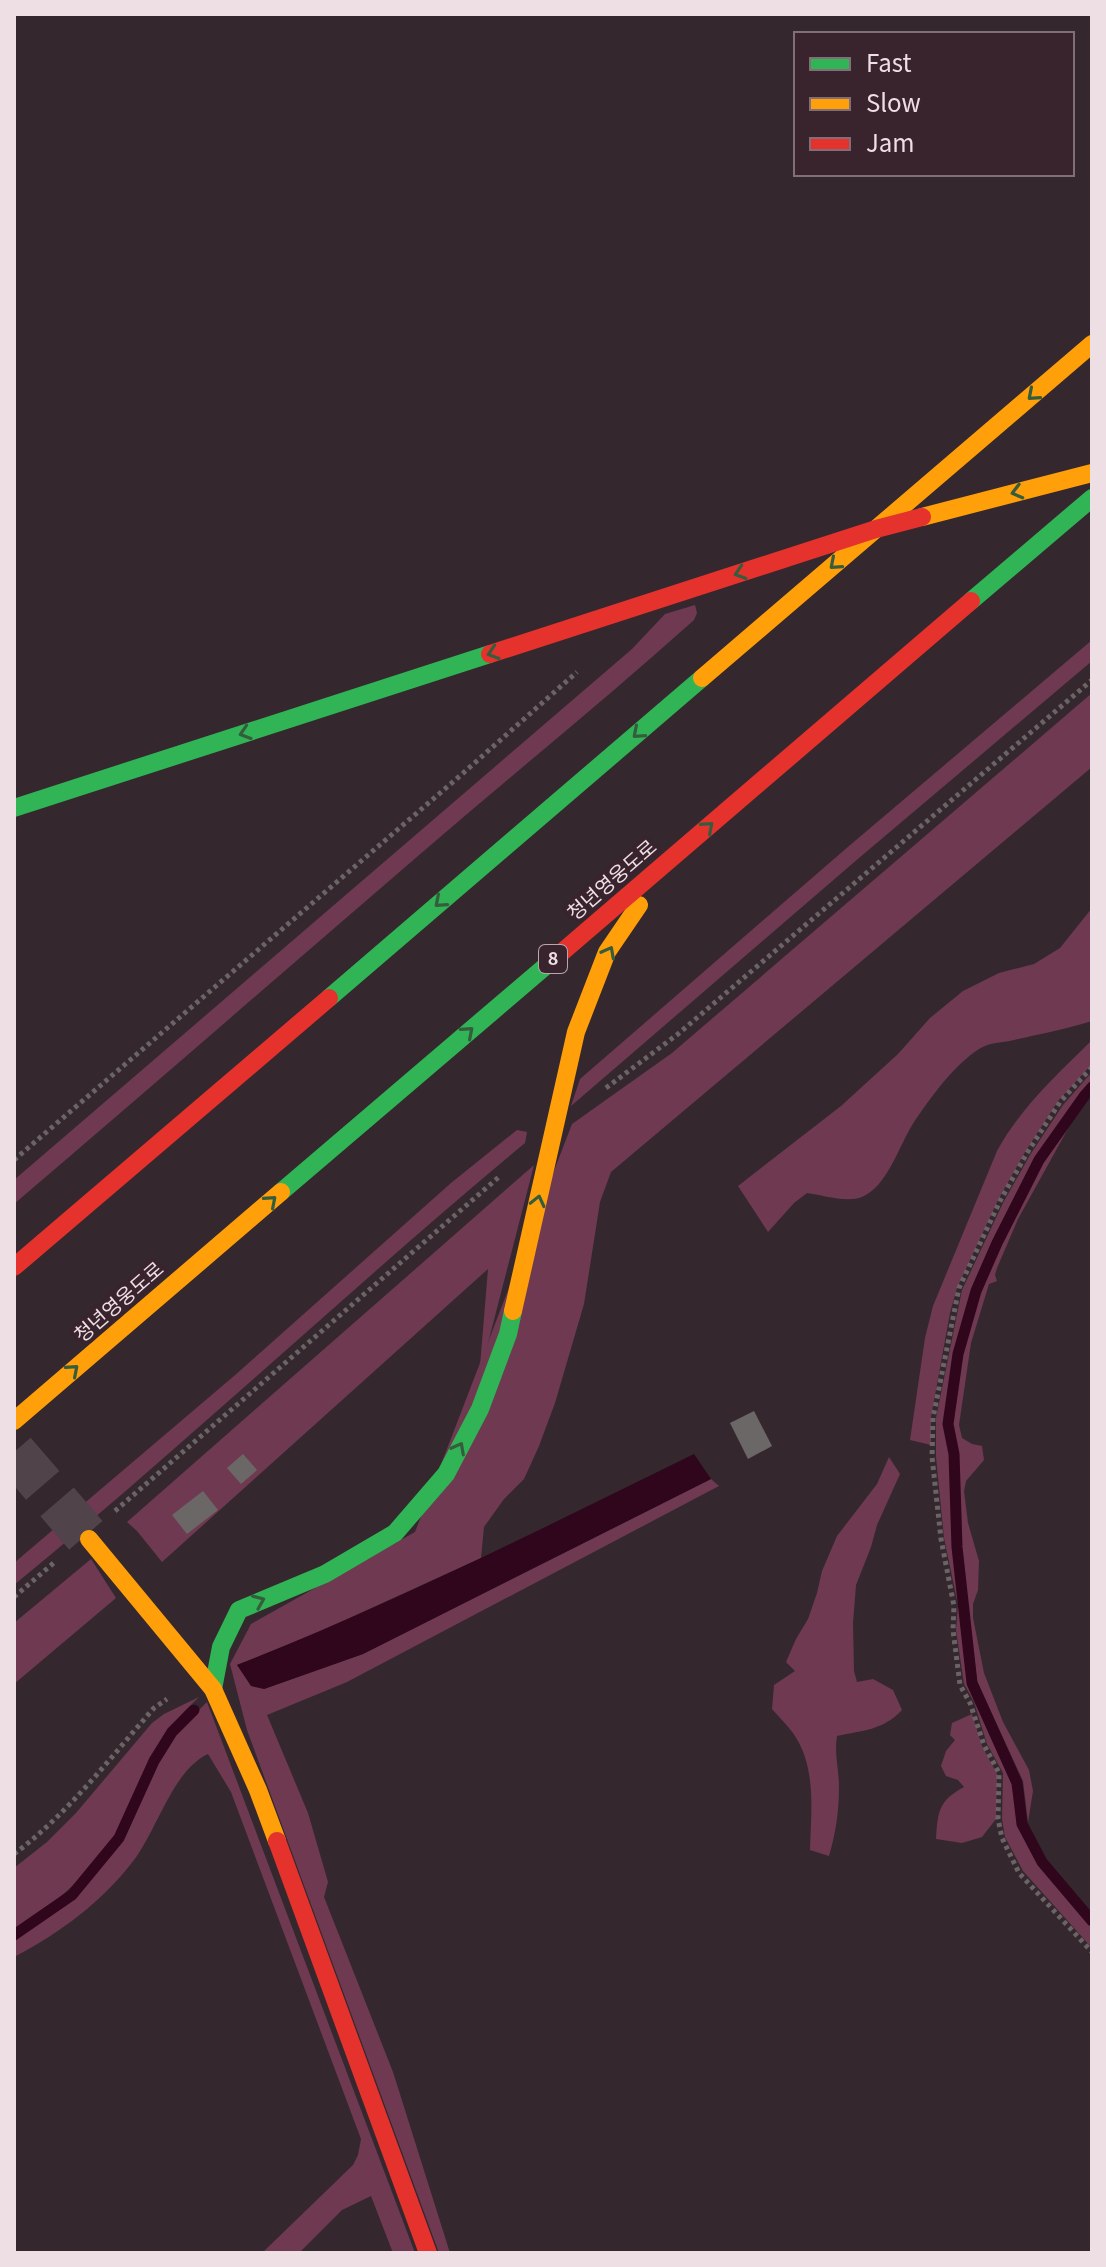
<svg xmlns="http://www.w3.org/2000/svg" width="1106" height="2267" viewBox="0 0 1106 2267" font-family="Georgia,'Noto Sans KR',serif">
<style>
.green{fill:#6f3952}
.water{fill:#2f061c}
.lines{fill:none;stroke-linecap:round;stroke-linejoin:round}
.stream{stroke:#2f061c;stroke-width:11}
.building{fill:#6b6766}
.secondary-tunnel{stroke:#504349;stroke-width:44;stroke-dasharray:44 22;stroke-linecap:butt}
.path{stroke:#6a6466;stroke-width:5;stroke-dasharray:4 4;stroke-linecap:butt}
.fast{stroke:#30b455;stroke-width:18}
.slow{stroke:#ff9f0a;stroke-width:18}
.jam{stroke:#e5322d;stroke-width:18}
.oneway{stroke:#355d3d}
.labels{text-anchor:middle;stroke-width:8;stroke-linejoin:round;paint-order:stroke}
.shield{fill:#39232d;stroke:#b8a7ae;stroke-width:2}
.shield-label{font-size:18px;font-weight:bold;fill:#eedfe5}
.street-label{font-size:20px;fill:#eedfe5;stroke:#39232d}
</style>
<rect width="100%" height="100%" fill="#34282e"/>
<g class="green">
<path d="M695,605L697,613L694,620C604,701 509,777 418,856C283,972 149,1089 14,1204V1180L632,649L665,614Z"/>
<polygon points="1092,640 1092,661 859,858 571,1106 580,1079 849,846"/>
<polygon points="1092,693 1092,767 611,1172 600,1202 584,1304 555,1403 539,1446 524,1479 504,1499 484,1527 481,1558 308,1637 237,1665 264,1689 363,1654 711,1479 719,1486 347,1682 267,1715 308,1813 328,1882 324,1897 393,2072 450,2253 439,2253 247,1730 230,1664 251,1624 415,1532 572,1124 672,1053"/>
<path d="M1092,908V1021C1067,1029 1040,1034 1014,1040C1002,1043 990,1042 979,1049C953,1066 931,1097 914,1122C899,1145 888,1186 862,1197C846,1203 822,1195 807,1193L794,1203L768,1232L738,1186L841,1106L898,1054L930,1018L963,991L999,973L1034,964L1060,948Z"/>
<path d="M1092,1040V1064L1058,1101L1025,1152L998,1200L957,1288L950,1313L931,1417V1445L910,1440L925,1338L933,1306L997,1151C1021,1107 1057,1075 1092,1040Z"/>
<polygon points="1092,1072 1092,1081 1081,1092 1035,1157 993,1241 972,1289 953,1353 945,1423 951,1453 954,1548 969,1684 1014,1783 1019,1825 1039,1863 1080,1909 1092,1925 1092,1948 1023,1871 1005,1837 1002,1819 1003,1773 987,1744 974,1702 964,1684 956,1630 958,1605 944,1538 936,1457 936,1418 962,1290 1003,1203 1030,1155 1063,1105"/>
<polygon points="1086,1096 1018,1219 997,1268 995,1275 997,1281 989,1284 971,1343 959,1425 962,1438 972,1444 982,1446 984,1460 966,1481 964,1491 968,1523 979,1561 978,1590 973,1604 973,1618 984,1673 1003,1722 1029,1770 1033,1791 1028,1822 1023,1781 977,1681 961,1548 956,1453 950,1423 960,1354 979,1291 999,1244 1041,1161"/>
<path d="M517,1130L527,1132L525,1143C352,1287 188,1442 14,1585V1563L234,1376L451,1183Z"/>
<polygon points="534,1165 479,1378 488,1269 162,1562 137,1531 127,1522"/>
<path d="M889,1457L900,1474L877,1525L871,1547L856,1585L853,1623L854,1671L857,1682L873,1679L893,1690L902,1710C882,1731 863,1730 837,1736C834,1754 839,1769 839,1787C839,1811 836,1832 829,1856L810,1850C811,1811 817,1767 793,1733C787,1725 779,1717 772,1709L774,1685L795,1671L786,1662L796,1639L808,1619L817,1593L822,1571L837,1536L877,1484Z"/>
<polygon points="91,1559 116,1598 14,1684 14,1623"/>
<path d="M199,1697C189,1707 178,1717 170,1729C147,1761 136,1799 116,1833C91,1874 54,1905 14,1930V1868L47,1842L76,1813L152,1723L164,1714Z"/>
<path d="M207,1702L415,2253H393L371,2196L342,2210L299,2253H262L353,2165L358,2155L361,2139L231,1792L208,1754C173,1770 157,1830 134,1860C102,1902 60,1933 14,1957V1938L43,1920L75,1896L122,1840L159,1760L170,1743L179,1730Z"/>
<path d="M972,1714L982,1746L997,1774L996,1819L982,1837L962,1843L936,1839C938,1812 938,1801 964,1787L958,1780L946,1776L941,1766L946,1751L955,1740L950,1735L952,1723Z"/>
</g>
<path class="water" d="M694,1454L711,1479L363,1654L264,1689L251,1686L237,1665C393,1604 543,1528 694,1454Z"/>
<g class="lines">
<g class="stream">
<polyline points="1092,1087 1085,1095 1039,1160 997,1243 976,1291 958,1354 948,1424 954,1454 957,1547 972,1683 1017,1783 1022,1824 1042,1862 1092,1921"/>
<polyline points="14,1935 72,1895 119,1838 154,1761 172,1732 194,1710"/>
</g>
</g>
<g class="building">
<polygon points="754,1411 772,1446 748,1459 730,1423"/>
<polygon points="243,1454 257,1470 241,1484 227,1468"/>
<polygon points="203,1491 218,1510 187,1534 172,1515"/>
</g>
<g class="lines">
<polyline class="secondary-tunnel" points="14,1452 89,1539"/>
<g class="path">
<polyline points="1092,1067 1060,1102 1027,1153 1000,1201 959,1288 933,1418 932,1457 941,1539 954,1606 953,1630 960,1685 970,1703 984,1745 999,1773 998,1819 1002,1838 1019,1873 1092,1952"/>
<polyline points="606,1088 678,1034 1092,680"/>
<polyline points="14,1160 461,775 577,672"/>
<polyline points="115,1511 500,1176"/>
<polyline points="14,1597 56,1561"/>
<path d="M14,1854C68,1814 110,1758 154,1708L167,1699"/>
</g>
<g class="fast">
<polyline points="971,601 1092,498"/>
<polyline points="14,808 490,654"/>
<polyline points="329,998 702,678"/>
<polyline points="281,1192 561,953"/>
<polyline points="213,1689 221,1647 239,1610 325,1574 395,1533 446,1474 480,1409 508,1334 513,1311"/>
</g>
<g class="slow">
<polyline points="922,517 1092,473"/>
<polyline points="702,678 1092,344"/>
<polyline points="513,1311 576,1032 607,952 639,905"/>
<polyline points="14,1421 281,1192"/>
<polyline points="89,1539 213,1689 258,1790 277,1841"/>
</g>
<g class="jam">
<polyline points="490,654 876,529 922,517"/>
<polyline points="561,953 971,601"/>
<polyline points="14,1267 329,998"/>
<polyline points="277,1841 428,2253"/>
</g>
</g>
<defs><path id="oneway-chevron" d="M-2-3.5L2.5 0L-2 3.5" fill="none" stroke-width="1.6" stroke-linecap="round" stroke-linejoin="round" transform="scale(2)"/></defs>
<g class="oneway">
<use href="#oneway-chevron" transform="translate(1033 395) rotate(139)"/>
<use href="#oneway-chevron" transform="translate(1017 492) rotate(165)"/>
<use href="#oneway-chevron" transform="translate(835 564) rotate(139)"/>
<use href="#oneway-chevron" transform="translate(740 573) rotate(162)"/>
<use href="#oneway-chevron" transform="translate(493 653) rotate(162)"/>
<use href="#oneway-chevron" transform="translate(245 733) rotate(162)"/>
<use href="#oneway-chevron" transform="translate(638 733) rotate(139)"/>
<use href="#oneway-chevron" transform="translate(708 827) rotate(-41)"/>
<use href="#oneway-chevron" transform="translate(440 902) rotate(139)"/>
<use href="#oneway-chevron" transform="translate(609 952) rotate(-62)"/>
<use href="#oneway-chevron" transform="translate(468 1032) rotate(-41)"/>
<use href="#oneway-chevron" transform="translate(271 1201) rotate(-41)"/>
<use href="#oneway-chevron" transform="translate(538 1201) rotate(-77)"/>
<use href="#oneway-chevron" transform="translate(73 1370) rotate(-41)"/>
<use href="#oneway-chevron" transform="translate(459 1448) rotate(-62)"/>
<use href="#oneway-chevron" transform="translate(259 1601) rotate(-23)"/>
</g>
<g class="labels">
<rect class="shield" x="539" y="945" width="28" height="28" rx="6"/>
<g class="shield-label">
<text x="553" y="965">8</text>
</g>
<g class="street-label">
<text transform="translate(612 880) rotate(-41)" y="7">청년영웅도로</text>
<text transform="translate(119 1302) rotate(-41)" y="7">청년영웅도로</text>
</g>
</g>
<rect width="1106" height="2267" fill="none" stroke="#eedfe5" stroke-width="32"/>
<rect x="794" y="32" width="280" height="144" fill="#39232d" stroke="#816e77" stroke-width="2"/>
<rect x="810" y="58" width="40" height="12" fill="#30b455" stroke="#816e77" stroke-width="2"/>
<text x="866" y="72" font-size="24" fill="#eedfe5">Fast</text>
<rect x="810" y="98" width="40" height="12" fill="#ff9f0a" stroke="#816e77" stroke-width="2"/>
<text x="866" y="112" font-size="24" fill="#eedfe5">Slow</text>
<rect x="810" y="138" width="40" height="12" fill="#e5322d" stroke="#816e77" stroke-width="2"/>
<text x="866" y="152" font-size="24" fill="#eedfe5">Jam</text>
</svg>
